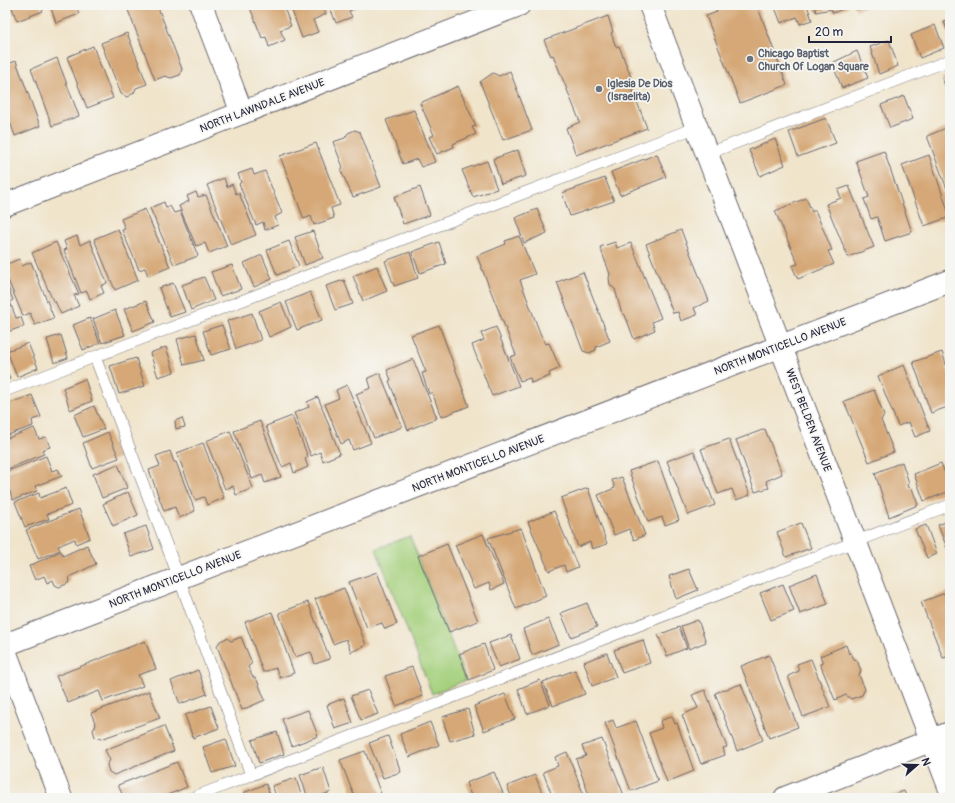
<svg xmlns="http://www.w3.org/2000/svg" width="955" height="803" viewBox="0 0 955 803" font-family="Pangolin,sans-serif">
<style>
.green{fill:#a4d07c;stroke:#63795c}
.building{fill:#d6a877}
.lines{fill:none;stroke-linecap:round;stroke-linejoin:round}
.service-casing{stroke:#6a666d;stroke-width:12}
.minor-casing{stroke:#6a666d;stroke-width:24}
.tertiary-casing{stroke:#6a666d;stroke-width:24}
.service{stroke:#fff;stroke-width:11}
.minor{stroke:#fff;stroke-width:22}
.tertiary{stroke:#fff;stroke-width:22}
.worship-dot{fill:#6b7280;stroke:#f6f6f2;stroke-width:1.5}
.labels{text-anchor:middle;stroke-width:3.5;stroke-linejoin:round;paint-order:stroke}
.worship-label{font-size:11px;font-weight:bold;fill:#5b616d;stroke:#f6f6f2;text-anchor:start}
.street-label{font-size:11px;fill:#22223b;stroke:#f6f6f2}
</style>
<rect width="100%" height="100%" fill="#f6f6f2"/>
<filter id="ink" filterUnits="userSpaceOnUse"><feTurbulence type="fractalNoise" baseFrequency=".025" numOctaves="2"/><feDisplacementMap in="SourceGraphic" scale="8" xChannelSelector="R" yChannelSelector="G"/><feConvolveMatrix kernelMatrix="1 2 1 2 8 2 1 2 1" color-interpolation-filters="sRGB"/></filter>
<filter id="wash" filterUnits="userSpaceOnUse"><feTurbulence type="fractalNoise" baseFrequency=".012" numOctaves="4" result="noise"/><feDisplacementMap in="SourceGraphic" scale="16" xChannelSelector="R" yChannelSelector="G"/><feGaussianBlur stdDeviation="0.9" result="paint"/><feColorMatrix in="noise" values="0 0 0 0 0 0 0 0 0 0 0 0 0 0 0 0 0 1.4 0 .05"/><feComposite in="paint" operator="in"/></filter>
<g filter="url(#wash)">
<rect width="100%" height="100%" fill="#f0e4cb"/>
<polygon class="green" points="410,536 466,680 432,694 376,549"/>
<g id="blocks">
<g class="building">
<polygon points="11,5 40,5 43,11 17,21"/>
<polygon points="50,5 76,5 79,14 56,23"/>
<polygon points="126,5 157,5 182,69 180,75 171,78 165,76 155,80"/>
<polygon points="249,5 283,5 291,26 280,30 285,40 269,47 266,37 262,38"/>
<polygon points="284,5 322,5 326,14 313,20 318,32 302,38 292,11 286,9"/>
<polygon points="329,5 362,5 349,11 352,17 336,23"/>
<polygon points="715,5 757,5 787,85 740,103 706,16 717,12"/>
<polygon points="774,5 807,5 812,20 800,24 797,17 781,23"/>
<polygon points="814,5 847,5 848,7 833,13 831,9 816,12"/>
<polygon points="854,5 870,5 856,10"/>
<polygon points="608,16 613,32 611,33 616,47 619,46 631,77 628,78 647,128 576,155 566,128 580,122 553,55 551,56 544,40"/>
<polygon points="950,20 950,37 944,22"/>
<polygon points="935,25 944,48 920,58 911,35"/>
<polygon points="127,33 147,84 136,88 134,93 127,97 121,94 101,43"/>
<polygon points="889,40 898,66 879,74 870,47"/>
<polygon points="93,46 113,98 87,108 67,57"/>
<polygon points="857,51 868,78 842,88 832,63"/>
<polygon points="57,58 79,116 52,126 31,69"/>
<polygon points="16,61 40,126 15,136 10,122 5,120 5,65"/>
<polygon points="510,71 532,130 503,140 480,82 493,73 499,76"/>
<polygon points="950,75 950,98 942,78"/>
<polygon points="458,86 476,126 472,127 476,134 453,144 454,147 437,154 429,137 434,135 420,103"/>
<polygon points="904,96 913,119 890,128 881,105"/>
<polygon points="414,110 435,162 421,167 417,159 403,164 386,120"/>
<polygon points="826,118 836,143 798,157 789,132"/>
<polygon points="946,128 950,138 950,197 927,136"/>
<polygon points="355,130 360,132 381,187 353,197 341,171 343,167 333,142 345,138 348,133"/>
<polygon points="775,139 785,165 760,176 749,150"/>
<polygon points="316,143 340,205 331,208 334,218 314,225 311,216 304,219 280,156"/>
<polygon points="518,150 526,176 501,184 493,159"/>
<polygon points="884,151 912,232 885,241 877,217 871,219 864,199 869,197 856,161"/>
<polygon points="657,154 666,177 620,195 611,172"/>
<polygon points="929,155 950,217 924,226 902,165"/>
<polygon points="487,161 497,189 473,197 462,170"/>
<polygon points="252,169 254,175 265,171 282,213 275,217 278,225 265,230 263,222 256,225 239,184 241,182 238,174"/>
<polygon points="224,178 227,187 232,184 236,194 239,193 256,235 231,245 207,185"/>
<polygon points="605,178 614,201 570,216 562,193"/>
<polygon points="849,186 874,247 848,257 826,204 841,198 838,190"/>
<polygon points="420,187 430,215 403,224 394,197"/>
<polygon points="196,192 198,197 206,195 227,246 209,253 205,243 196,246 179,206 189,201 187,196"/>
<polygon points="806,198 812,212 815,210 832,250 828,251 834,264 798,279 792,266 798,264 775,211"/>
<polygon points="164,202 166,208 170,206 174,213 180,211 198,256 174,265 150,208"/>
<polygon points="145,209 170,267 148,276 145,268 139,270 122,230 125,229 121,219"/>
<polygon points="537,209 547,233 524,243 515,218"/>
<polygon points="118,229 138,280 115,290 94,239"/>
<polygon points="681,230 709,301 694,308 697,315 681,321 678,312 673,313 646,244"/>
<polygon points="313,231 323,258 305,265 295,237"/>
<polygon points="77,236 80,245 90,240 107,283 101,286 104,293 90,299 87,291 81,293 64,250 67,249 64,241"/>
<polygon points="519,236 535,274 520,280 540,333 546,344 549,343 560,368 549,373 550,376 531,383 530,378 520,381 510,357 516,355 477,256 506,244 505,241"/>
<polygon points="289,241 299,266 277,275 267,250"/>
<polygon points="56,242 79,294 74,295 79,306 61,314 55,301 54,303 32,253"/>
<polygon points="439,242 446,264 420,273 412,252"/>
<polygon points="615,242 617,248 631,243 661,318 652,322 655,330 634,339 625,315 621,311 615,289 610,285 609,278 610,274 600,247"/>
<polygon points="410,252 418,278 394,286 385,261"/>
<polygon points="262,255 272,279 254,287 244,263"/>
<polygon points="19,259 22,266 31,262 54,318 35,325 30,313 23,316 5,273 5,265"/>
<polygon points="232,265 241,289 220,296 211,272"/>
<polygon points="377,266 387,291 363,301 353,276"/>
<polygon points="583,272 610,341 596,347 596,350 589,353 583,351 557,282"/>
<polygon points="204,277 214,300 191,310 182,285"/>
<polygon points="5,279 13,300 10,302 16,318 21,317 24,326 5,333"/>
<polygon points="344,280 353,304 335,310 326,286"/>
<polygon points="173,283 185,312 170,317 159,288"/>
<polygon points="310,292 322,320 297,330 286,302"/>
<polygon points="146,301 155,322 133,331 124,309"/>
<polygon points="281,302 291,327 269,337 259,311"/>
<polygon points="115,310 125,335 102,343 93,319"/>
<polygon points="252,313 261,340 236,349 227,321"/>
<polygon points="90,318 100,343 83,350 73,325"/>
<polygon points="222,325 231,349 211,355 203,331"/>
<polygon points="439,325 469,406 441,417 432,392 429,394 422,373 426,372 411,335"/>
<polygon points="496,327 519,386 492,396 472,345 484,340 481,333"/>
<polygon points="196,334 204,360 184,365 177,339"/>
<polygon points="61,335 68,358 54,363 47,339"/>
<polygon points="28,343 38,368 17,377 7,351"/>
<polygon points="166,347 174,372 158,377 150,353"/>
<polygon points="942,352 950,376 950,406 931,413 913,362"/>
<polygon points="136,358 145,386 119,394 110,366"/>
<polygon points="413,359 437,418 408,430 389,381 391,380 387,370"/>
<polygon points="5,365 10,379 5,381"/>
<polygon points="904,365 930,431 915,437 909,422 898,426 878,376"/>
<polygon points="380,373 402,427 374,438 356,394 371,388 368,378"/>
<polygon points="85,379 92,401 70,410 63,388"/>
<polygon points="347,385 371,443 353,450 349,440 341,444 325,404 339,398 336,390"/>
<polygon points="874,390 884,415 881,420 894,452 869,462 844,401"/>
<polygon points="32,395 41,417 32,420 33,426 5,436 5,405"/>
<polygon points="318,397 340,454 323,461 320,452 311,456 294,413 309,407 307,402"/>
<polygon points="94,406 104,429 83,437 74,415"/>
<polygon points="292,416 308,457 305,459 308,467 294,473 291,463 282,467 266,426"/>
<polygon points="182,418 185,427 176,429 175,421"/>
<polygon points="260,421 281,477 265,483 262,475 252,479 234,431"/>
<polygon points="34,428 39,439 46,437 50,447 42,450 44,454 5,470 5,439"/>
<polygon points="765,429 782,474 766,481 769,488 755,492 736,440"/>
<polygon points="230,431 253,488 236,495 233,486 225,489 206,441"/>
<polygon points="108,432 119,458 92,468 83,443"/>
<polygon points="729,439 750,495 736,500 732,489 718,494 701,449"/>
<polygon points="203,443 224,498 207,505 204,497 195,500 177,453"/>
<polygon points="170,451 174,462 176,462 195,511 179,518 175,507 164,511 149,470 160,466 156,456"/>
<polygon points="694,451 715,505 688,515 667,461"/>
<polygon points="46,456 52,471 58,469 62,476 35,486 37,491 13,500 5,479 5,472"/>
<polygon points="658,461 679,520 665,525 662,517 648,522 629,471"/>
<polygon points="902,462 909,483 908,487 912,488 918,505 889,517 875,473"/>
<polygon points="941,463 950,486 950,491 924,501 914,474"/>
<polygon points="118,464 127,488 102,498 93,474"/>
<polygon points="622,477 645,535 634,540 629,529 614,535 598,495 615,488 612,480"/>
<polygon points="66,488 72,505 47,514 49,519 25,527 15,502 39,493 40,498"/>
<polygon points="588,488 607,544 592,549 590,542 578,547 561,498"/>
<polygon points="128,492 138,515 113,526 103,504"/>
<polygon points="79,509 90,538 76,544 75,539 58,546 60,550 38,559 26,530"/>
<polygon points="554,511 578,567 566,572 564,565 549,571 528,522"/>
<polygon points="950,520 950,550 948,551 938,525"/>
<polygon points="801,523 811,548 786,557 777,532"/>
<polygon points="926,525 937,554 927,558 915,529"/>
<polygon points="146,526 154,549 131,557 123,534"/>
<polygon points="521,528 546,596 516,609 488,538"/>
<polygon points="483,534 504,584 491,590 489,583 474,589 455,545"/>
<polygon points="447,544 478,621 449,632 418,556"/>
<polygon points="87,545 96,564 69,577 70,581 67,584 59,587 55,585 53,580 47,583 44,576 35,580 29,566 61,551 63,556"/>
<polygon points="689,569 698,590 676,599 669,576"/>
<polygon points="377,572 397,624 385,629 382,623 367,628 349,582"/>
<polygon points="817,574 828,604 800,614 789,585"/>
<polygon points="783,584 794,611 771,620 760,593"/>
<polygon points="344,588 366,645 351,652 346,639 333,644 315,599"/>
<polygon points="948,592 950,597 950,656 943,658 921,602"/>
<polygon points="308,602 330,659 315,664 311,652 295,657 279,613"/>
<polygon points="587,603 597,627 571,637 561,613"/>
<polygon points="272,612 294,673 280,678 276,668 263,672 245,622"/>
<polygon points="548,619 559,644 532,655 523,629"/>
<polygon points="698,620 706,642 689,649 681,626"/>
<polygon points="679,627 687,648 667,656 658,635"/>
<polygon points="511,635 520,659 499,667 489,643"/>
<polygon points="241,637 252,663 248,667 252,676 257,680 265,700 242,710 217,646 220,641 227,638 231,641"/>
<polygon points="643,640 650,663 622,673 614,650"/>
<polygon points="145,641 156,669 138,675 143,686 103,701 99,691 68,703 56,676"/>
<polygon points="484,644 493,670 469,680 459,654"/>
<polygon points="846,645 849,654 851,653 854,659 857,660 861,671 859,675 865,689 862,695 851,699 846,695 835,700 820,664 823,663 820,656"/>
<polygon points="607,653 616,677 592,686 584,662"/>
<polygon points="769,655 798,727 769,738 741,666"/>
<polygon points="811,659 830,707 803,717 788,676 799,671 797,664"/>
<polygon points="412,667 423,696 396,706 385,676"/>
<polygon points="198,670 207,694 180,704 171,681"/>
<polygon points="575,670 585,694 553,706 543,682"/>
<polygon points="540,680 550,705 527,714 518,689"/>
<polygon points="741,684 763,740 737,751 715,693"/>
<polygon points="368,690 378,714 361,720 351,696"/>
<polygon points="705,690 727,747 723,748 725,755 701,764 682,715 698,708 692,695"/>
<polygon points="149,691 160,718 101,739 95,737 93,730 96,725 91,713"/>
<polygon points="505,694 515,719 484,731 474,706"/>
<polygon points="344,698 353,723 335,729 327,705"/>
<polygon points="211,706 219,728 193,738 185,715"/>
<polygon points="468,709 475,734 450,741 442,717"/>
<polygon points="308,710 318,736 292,746 282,719"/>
<polygon points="672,716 675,724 677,723 694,771 667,782 649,733 662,728 660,721"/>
<polygon points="613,720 616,728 636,721 658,781 631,791 605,723"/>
<polygon points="430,722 439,745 409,757 400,734"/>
<polygon points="164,726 174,751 114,775 109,772 107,765 110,760 105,750"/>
<polygon points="277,732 284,754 259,763 252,740"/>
<polygon points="388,736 401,772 383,778 369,743"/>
<polygon points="226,739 235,766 212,773 203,747"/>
<polygon points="602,739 625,798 590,798 576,759 586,756 582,746"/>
<polygon points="365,751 381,794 370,798 355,798 340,760"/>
<polygon points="567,752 585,798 553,798 543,772 558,766 555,757"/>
<polygon points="177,762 187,787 160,798 122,798 123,796 118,785"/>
<polygon points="323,767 331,792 314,798 308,798 300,775"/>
<polygon points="494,772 505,798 472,798 466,783"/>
<polygon points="535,775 544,798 512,798 507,786"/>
<polygon points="296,778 302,798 277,798 272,786"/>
<polygon points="266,784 271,798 245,798 243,793"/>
<polygon points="904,791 907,798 885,798"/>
</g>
</g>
</g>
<g filter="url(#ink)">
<use href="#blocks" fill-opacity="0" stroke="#6a666d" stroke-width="1"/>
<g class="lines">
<g class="service-casing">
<g id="service">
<polyline points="707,154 950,60"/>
<polyline points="95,357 179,578 251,775"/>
<polyline points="5,391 697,127"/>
<polyline points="192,798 950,505"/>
</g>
</g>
<g class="minor-casing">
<g id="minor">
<polyline points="201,5 242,113"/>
<polyline points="650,5 950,789"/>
<polyline points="5,205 519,5"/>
<polyline points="5,645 950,281"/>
<polyline points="5,651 61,798"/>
</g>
</g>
<g class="tertiary-casing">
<polyline id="tertiary" points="785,798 950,733"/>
</g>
<use href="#service" class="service"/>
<use href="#minor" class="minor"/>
<use href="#tertiary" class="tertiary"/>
</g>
</g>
<g class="worship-dot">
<circle cx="750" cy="59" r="4"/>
<circle cx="599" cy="89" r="4"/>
</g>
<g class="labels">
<g class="worship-label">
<text x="758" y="57">Chicago Baptist<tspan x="758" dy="13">Church Of Logan Square</tspan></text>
<text x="607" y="87">Iglesia De Dios<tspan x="607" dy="13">(Israelita)</tspan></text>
</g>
<g class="street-label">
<text transform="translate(262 105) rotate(-21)" y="4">NORTH LAWNDALE AVENUE</text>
<text transform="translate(780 346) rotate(-21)" y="4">NORTH MONTICELLO AVENUE</text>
<text transform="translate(809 420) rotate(69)" y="4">WEST BELDEN AVENUE</text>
<text transform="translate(478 463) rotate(-21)" y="4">NORTH MONTICELLO AVENUE</text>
<text transform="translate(175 579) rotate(-21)" y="4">NORTH MONTICELLO AVENUE</text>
</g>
</g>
<rect width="955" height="803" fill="none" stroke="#f6f6f2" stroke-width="20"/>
<g transform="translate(917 765) rotate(70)" stroke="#f6f6f2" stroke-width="3" paint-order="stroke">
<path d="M0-3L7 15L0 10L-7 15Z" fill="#22223b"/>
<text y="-6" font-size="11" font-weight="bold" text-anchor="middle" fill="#22223b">N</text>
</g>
<path d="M809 36v6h82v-6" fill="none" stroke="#22223b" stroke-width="2"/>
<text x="815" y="36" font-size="12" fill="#22223b" stroke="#f6f6f2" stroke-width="3" paint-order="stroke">20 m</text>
</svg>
